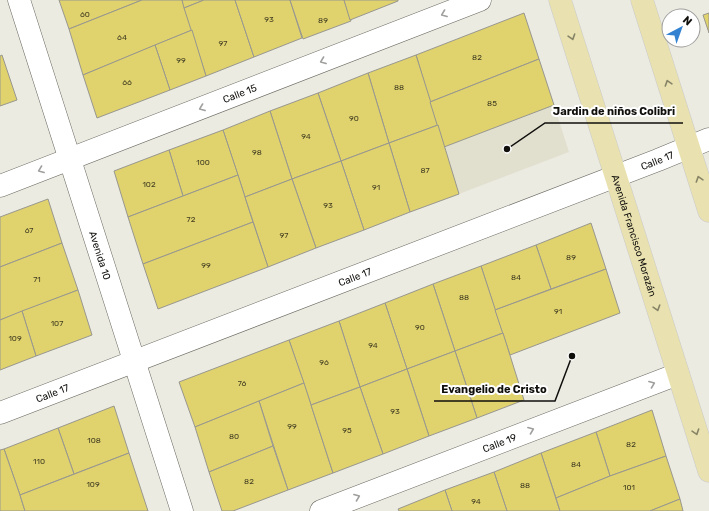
<svg xmlns="http://www.w3.org/2000/svg" width="709" height="511" viewBox="0 0 709 511" font-family="Rubik,sans-serif">
<style>
.built{fill:#e1e0cf}
.building{fill:#e0d26c;stroke:#98978f}
.lines{fill:none;stroke-linecap:round;stroke-linejoin:round}
.street-casing{stroke:#6a6961;stroke-width:23}
.primary-casing{stroke:#cacaca;stroke-width:23}
.street{stroke:#fff;stroke-width:22}
.primary{stroke:#e9e2b0;stroke-width:22}
.oneway{stroke:#9f9f9e}
.oneway2{stroke:#878366}
.labels{text-anchor:middle;stroke-width:4;stroke-linejoin:round;paint-order:stroke}
.number-label{font-size:8px;fill:#444024}
.street-label{font-size:10px;fill:#100f0c;stroke:#fff}
.leader{fill:none;stroke:#100f0c;stroke-width:1.5}
.callout-dot{fill:#100f0c;stroke:#fff;stroke-width:1.5}
.callout-label{font-size:11px;text-anchor:middle;font-weight:bold;fill:#100f0c;stroke:#fff;stroke-width:4;stroke-linejoin:round;paint-order:stroke}
</style>
<rect width="100%" height="100%" fill="#ecebe2"/>
<polygon class="built" points="554,105 569,152 459,194 444,147"/>
<g class="building">
<polygon points="59,0 142,0 69,29"/>
<polygon points="142,0 182,0 192,30 83,75 69,29"/>
<polygon points="182,0 204,0 184,8"/>
<polygon points="204,0 235,0 254,57 206,76 184,8"/>
<polygon points="235,0 290,0 302,38 254,57"/>
<polygon points="290,0 344,0 351,21 303,39"/>
<polygon points="344,0 398,0 398,1 350,20"/>
<polygon points="524,13 539,59 430,102 416,55"/>
<polygon points="709,13 709,33 703,15"/>
<polygon points="192,30 206,76 170,90 155,45"/>
<polygon points="155,45 170,90 97,118 83,75"/>
<polygon points="2,55 17,100 0,106 0,56"/>
<polygon points="416,55 438,125 389,143 368,73"/>
<polygon points="539,59 554,105 444,147 430,102"/>
<polygon points="368,73 389,143 341,161 318,93"/>
<polygon points="318,93 341,161 292,179 270,111"/>
<polygon points="270,111 292,179 245,197 223,130"/>
<polygon points="438,125 459,194 410,212 389,143"/>
<polygon points="223,130 238,175 183,196 169,150"/>
<polygon points="389,143 410,212 364,230 341,161"/>
<polygon points="169,150 183,196 128,217 114,171"/>
<polygon points="341,161 364,230 316,248 292,179"/>
<polygon points="238,175 253,222 143,264 128,217"/>
<polygon points="292,179 316,248 268,267 245,197"/>
<polygon points="48,199 62,243 0,267 0,217"/>
<polygon points="253,222 268,267 158,309 143,264"/>
<polygon points="591,223 606,269 551,289 536,245"/>
<polygon points="62,243 78,290 0,320 0,267"/>
<polygon points="536,245 551,289 495,310 481,266"/>
<polygon points="481,266 503,333 455,351 433,284"/>
<polygon points="606,269 620,313 510,355 495,310"/>
<polygon points="433,284 455,351 407,369 385,303"/>
<polygon points="78,290 92,335 36,356 22,311"/>
<polygon points="385,303 407,369 360,387 339,321"/>
<polygon points="22,311 36,356 0,370 0,320"/>
<polygon points="339,321 360,387 311,405 289,340"/>
<polygon points="503,333 524,400 477,418 455,351"/>
<polygon points="289,340 304,383 195,427 179,382"/>
<polygon points="455,351 477,418 429,436 407,369"/>
<polygon points="407,369 429,436 383,454 360,387"/>
<polygon points="304,383 333,473 288,490 259,401"/>
<polygon points="360,387 383,454 333,473 311,405"/>
<polygon points="259,401 273,446 209,472 195,427"/>
<polygon points="114,406 129,453 74,474 58,428"/>
<polygon points="652,410 666,456 610,476 596,432"/>
<polygon points="58,428 74,474 20,495 4,449"/>
<polygon points="596,432 610,476 556,498 541,453"/>
<polygon points="273,446 288,490 233,511 222,511 209,472"/>
<polygon points="4,449 20,495 25,511 0,511 0,450"/>
<polygon points="129,453 148,511 25,511 20,495"/>
<polygon points="541,453 560,511 507,511 494,472"/>
<polygon points="666,456 680,499 650,511 560,511 556,498 610,476"/>
<polygon points="494,472 507,511 452,511 445,490"/>
<polygon points="445,490 452,511 399,511 398,509"/>
<polygon points="680,499 683,511 650,511"/>
</g>
<g class="lines">
<g class="street-casing">
<g id="street">
<path id="s1" d="M19,0L182,511"/>
<path id="s2" d="M0,186L480,0"/>
<path id="s3" d="M0,413L658,160L709,139"/>
<path id="s4" d="M321,511L678,374"/>
</g>
</g>
<g class="primary-casing">
<g id="primary">
<path id="s5" d="M560,0L709,471"/>
<polyline points="642,0 709,211"/>
</g>
</g>
<use href="#street" class="street"/>
<use href="#primary" class="primary"/>
</g>
<defs><path id="oneway-chevron" d="M-2-3.5L2.5 0L-2 3.5" fill="none" stroke-width="1.6" stroke-linecap="round" stroke-linejoin="round"/></defs>
<g class="oneway">
<use href="#oneway-chevron" transform="translate(444 14) rotate(159)"/>
<use href="#oneway-chevron" transform="translate(323 61) rotate(159)"/>
<use href="#oneway-chevron" transform="translate(202 108) rotate(159)"/>
<use href="#oneway-chevron" transform="translate(41 170) rotate(159)"/>
<use href="#oneway-chevron" transform="translate(652 384) rotate(-21)"/>
<use href="#oneway-chevron" transform="translate(531 430) rotate(-21)"/>
<use href="#oneway-chevron" transform="translate(357 497) rotate(-21)"/>
</g>
<g class="oneway2">
<use href="#oneway-chevron" transform="translate(572 37) rotate(72)"/>
<use href="#oneway-chevron" transform="translate(668 83) rotate(-108)"/>
<use href="#oneway-chevron" transform="translate(699 179) rotate(-108)"/>
<use href="#oneway-chevron" transform="translate(657 308) rotate(73)"/>
<use href="#oneway-chevron" transform="translate(696 432) rotate(72)"/>
</g>
<g class="labels">
<g class="number-label">
<text x="85" y="17">60</text>
<text x="269" y="22">93</text>
<text x="323" y="23">89</text>
<text x="122" y="40">64</text>
<text x="223" y="46">97</text>
<text x="477" y="60">82</text>
<text x="181" y="63">99</text>
<text x="127" y="85">66</text>
<text x="399" y="90">88</text>
<text x="492" y="106">85</text>
<text x="354" y="121">90</text>
<text x="306" y="139">94</text>
<text x="257" y="155">98</text>
<text x="203" y="165">100</text>
<text x="425" y="173">87</text>
<text x="149" y="187">102</text>
<text x="376" y="190">91</text>
<text x="328" y="208">93</text>
<text x="191" y="222">72</text>
<text x="29" y="233">67</text>
<text x="284" y="238">97</text>
<text x="571" y="260">89</text>
<text x="206" y="268">99</text>
<text x="516" y="280">84</text>
<text x="37" y="282">71</text>
<text x="464" y="300">88</text>
<text x="558" y="314">91</text>
<text x="57" y="326">107</text>
<text x="420" y="330">90</text>
<text x="15" y="341">109</text>
<text x="373" y="348">94</text>
<text x="324" y="365">96</text>
<text x="242" y="386">76</text>
<text x="395" y="414">93</text>
<text x="292" y="429">99</text>
<text x="347" y="433">95</text>
<text x="234" y="439">80</text>
<text x="94" y="443">108</text>
<text x="631" y="447">82</text>
<text x="39" y="464">110</text>
<text x="576" y="467">84</text>
<text x="249" y="484">82</text>
<text x="93" y="487">109</text>
<text x="525" y="488">88</text>
<text x="629" y="490">101</text>
<text x="476" y="504">94</text>
</g>
<g class="street-label">
<text dy="4" stroke="none"><textPath href="#s2" startOffset="257">Calle 15</textPath></text>
<text dy="4" stroke="none"><textPath href="#s3" startOffset="704">Calle 17</textPath></text>
<text dy="4" stroke="none"><textPath href="#s5" startOffset="247">Avenida Francisco Morazán</textPath></text>
<text dy="4" stroke="none"><textPath href="#s1" startOffset="268">Avenida 10</textPath></text>
<text dy="4" stroke="none"><textPath href="#s3" startOffset="380">Calle 17</textPath></text>
<text dy="4" stroke="none"><textPath href="#s3" startOffset="56">Calle 17</textPath></text>
<text dy="4" stroke="none"><textPath href="#s4" startOffset="191">Calle 19</textPath></text>
</g>
</g>
<path class="leader" d="M507 149L545 123H683M572 356L555 401H434"/>
<g class="callout-dot">
<circle cx="507" cy="149" r="4"/>
<circle cx="572" cy="356" r="4"/>
</g>
<g class="callout-label">
<text x="614" y="115">Jardin de niños Colibri</text>
<text x="494" y="393">Evangelio de Cristo</text>
</g>
<g transform="translate(681 28) rotate(41)"><circle r="19" fill="#ffffff" stroke="#9f9f9e"/>
<path d="M0-3L7 15L0 10L-7 15Z" fill="#3282d1"/>
<text y="-6" font-size="11" font-weight="bold" text-anchor="middle" fill="#100f0c">N</text>
</g>
</svg>
